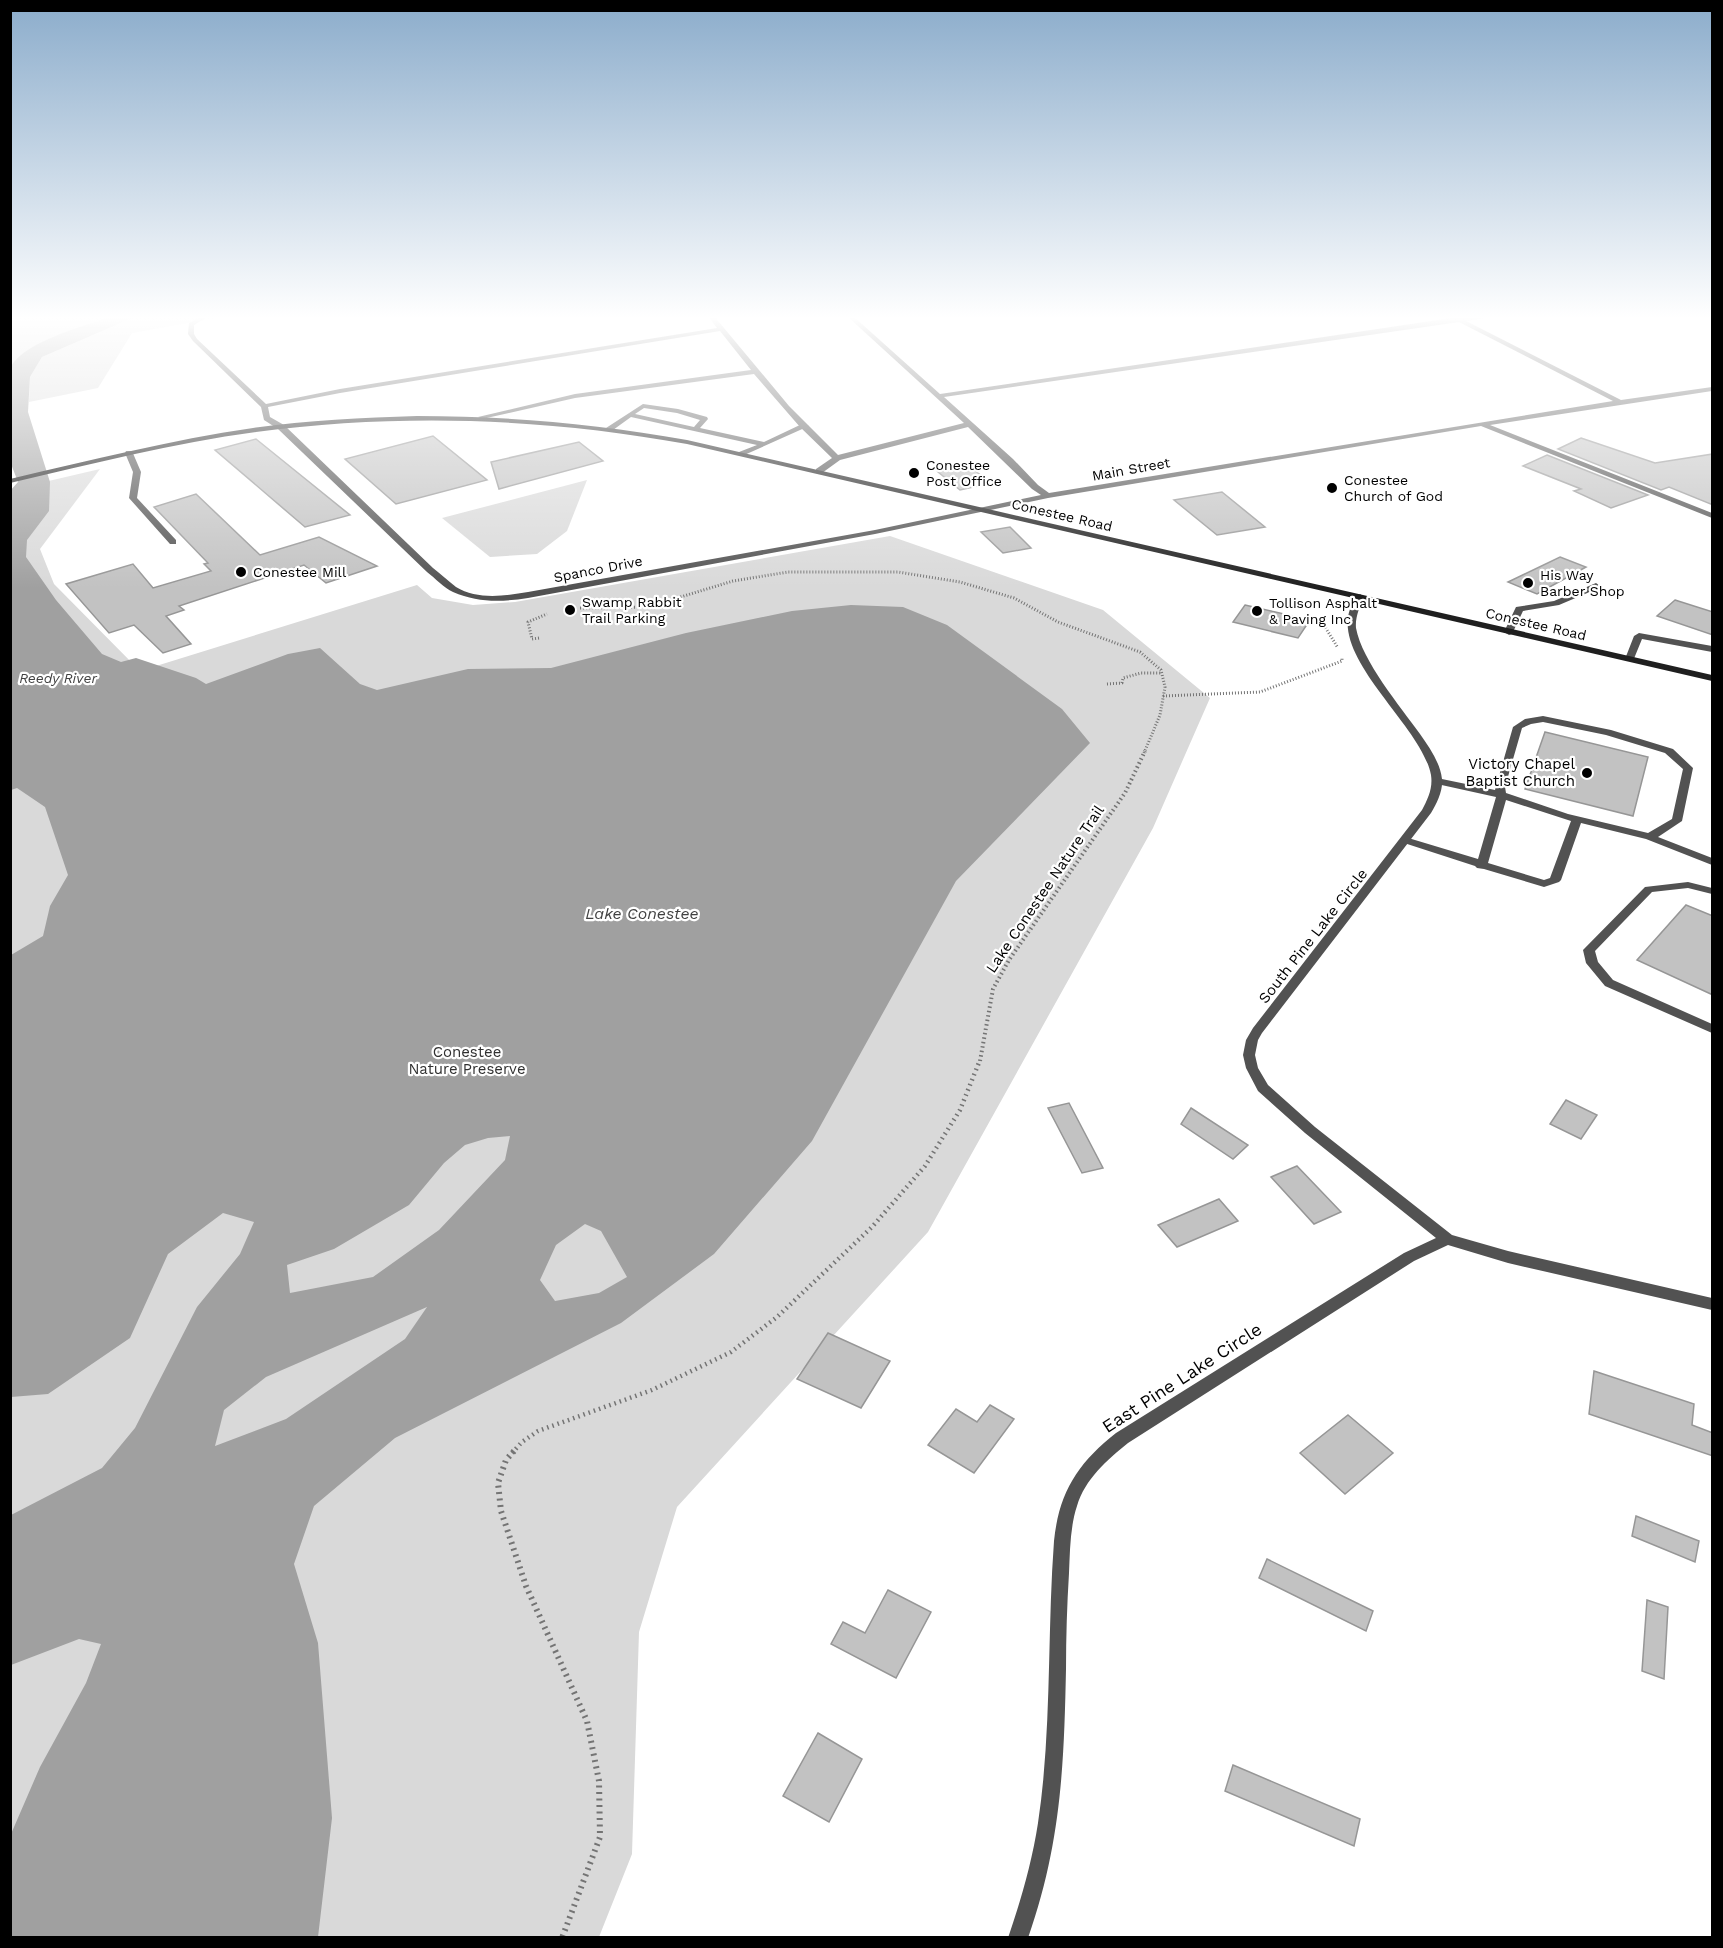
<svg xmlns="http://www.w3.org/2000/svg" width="1723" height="1948" viewBox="0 0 1723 1948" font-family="'Work Sans',sans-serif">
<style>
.green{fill:#d9d9d9}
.water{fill:#a0a0a0;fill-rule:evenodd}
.building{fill:#c2c2c2;stroke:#969696;stroke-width:1.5}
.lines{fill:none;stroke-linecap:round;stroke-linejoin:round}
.path-far3{stroke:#747474;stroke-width:3;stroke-dasharray:1 2;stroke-linecap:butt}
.path-far2{stroke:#747474;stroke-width:4;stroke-dasharray:1.5 3;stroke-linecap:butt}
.path-far1{stroke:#747474;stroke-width:4.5;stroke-dasharray:1.5 4;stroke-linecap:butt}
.path{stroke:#747474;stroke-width:6;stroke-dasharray:2 4.5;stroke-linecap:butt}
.lane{fill:#525252;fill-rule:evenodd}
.street{fill:#525252;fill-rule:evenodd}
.secondary{fill:#1f1f1f;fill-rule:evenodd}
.poi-dot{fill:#000;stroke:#fff;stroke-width:2}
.labels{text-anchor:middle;stroke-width:4.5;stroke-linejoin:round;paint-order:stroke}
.far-poi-label{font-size:14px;fill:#000;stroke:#fff;text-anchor:start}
.far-street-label{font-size:14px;fill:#000;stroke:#fff}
.far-water-label{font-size:14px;font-style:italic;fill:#414141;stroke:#fff}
.poi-label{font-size:15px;fill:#000;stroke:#fff;text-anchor:end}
.street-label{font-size:15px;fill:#000;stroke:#fff}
.park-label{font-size:15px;fill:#303030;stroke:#fff}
.water-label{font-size:16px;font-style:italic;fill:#414141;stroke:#fff}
.near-street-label{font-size:18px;fill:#000;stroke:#fff}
</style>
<rect width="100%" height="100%" fill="#fff"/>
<g class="green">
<path d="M21,316H112C85,326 21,342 11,369L10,318Z"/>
<polygon points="137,316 227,316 132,333 98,388 29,402 30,377 42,357"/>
<polygon points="100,469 40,549 54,584 140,671 417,585 432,598 473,605 515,602 890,536 1103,610 1210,698 1153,828 928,1232 677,1507 639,1632 632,1854 599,1937 11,1937 10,490"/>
<polygon points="587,480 567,531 537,554 490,557 442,518"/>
</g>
<path class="water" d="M112,316H137L42,357L30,377L28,412L50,482L49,511L27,540L26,557L56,600L102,654L121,662L136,658L196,678L206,684L288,654L320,648L360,684L377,690L468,669L551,668L686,633L792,611L851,605L903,607L947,625L1062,709L1090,743L956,881L812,1141L714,1254L621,1323L395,1438L314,1506L294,1564L318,1643L332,1818L318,1937H11V1834L40,1767L86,1683L101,1644L79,1639L11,1665V1515L102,1468L135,1428L197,1307L240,1254L254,1222L223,1213L168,1254L130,1338L48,1394L11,1397V955L43,936L50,906L68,875L45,807L17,788L11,790L10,491L18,482L11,464L10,369C21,342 85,326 112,316ZM510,1136L505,1160L439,1230L373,1277L290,1293L287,1265L334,1249L409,1205L444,1163L465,1145L488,1138ZM585,1224L601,1231L627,1277L599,1293L555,1301L540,1280L556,1245ZM427,1307L405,1339L286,1419L215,1446L224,1410L266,1377Z"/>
<g class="building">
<polygon points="433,436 487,480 396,504 345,459"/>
<polygon points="1581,438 1655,463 1713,454 1713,505 1669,487 1661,490 1558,449"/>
<polygon points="256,439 350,515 305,527 215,450"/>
<polygon points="579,442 603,461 499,489 491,462"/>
<polygon points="1547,455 1648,495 1611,508 1574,491 1581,489 1523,466"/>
<polygon points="969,466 991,483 960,490 938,472"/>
<polygon points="1222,492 1265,527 1217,535 1174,500"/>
<polygon points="196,494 260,555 319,537 377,566 326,583 304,565 179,606 184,610 166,616 191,644 163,653 134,625 109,633 66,584 133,564 153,588 211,571 204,564 208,563 154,507"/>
<polygon points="1010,527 1031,548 1003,553 981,532"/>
<polygon points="1560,557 1586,567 1537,594 1508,582"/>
<polygon points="1675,600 1713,612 1713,635 1657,616"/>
<polygon points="1245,605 1310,620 1298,638 1233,622"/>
<polygon points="1545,732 1648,757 1633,816 1525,789"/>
<polygon points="1686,905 1713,916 1713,995 1637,960"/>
<polygon points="1566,1100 1597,1115 1581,1139 1550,1124"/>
<polygon points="1069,1103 1103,1168 1082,1173 1048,1108"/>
<polygon points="1191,1108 1248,1145 1233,1159 1181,1124"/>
<polygon points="1297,1166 1341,1212 1314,1224 1271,1177"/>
<polygon points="1219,1199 1238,1221 1177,1247 1158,1225"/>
<polygon points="828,1333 890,1361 861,1408 797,1379"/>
<polygon points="1594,1371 1694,1404 1692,1425 1713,1433 1713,1456 1589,1414"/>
<polygon points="990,1405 1014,1419 974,1473 928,1445 956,1409 977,1422"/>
<polygon points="1348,1415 1393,1453 1345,1494 1300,1453"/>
<polygon points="1636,1516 1699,1541 1695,1562 1632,1536"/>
<polygon points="1267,1559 1373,1611 1366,1631 1259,1578"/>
<polygon points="888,1590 931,1612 896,1678 831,1644 843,1622 865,1633"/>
<polygon points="1647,1600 1668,1607 1664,1679 1642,1671"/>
<polygon points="818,1733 862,1759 829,1822 783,1796"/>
<polygon points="1233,1765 1360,1819 1354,1846 1225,1791"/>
</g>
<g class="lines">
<g class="path-far3">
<polyline points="580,608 648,607 733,581 788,572 898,572 960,582 1014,598 1058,622 1140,652 1161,670 1165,687 1160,715 1144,753"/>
<polyline points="1324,617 1322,622 1338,648"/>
<polyline points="539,638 532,639 528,622 547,614"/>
<polyline points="1107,684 1122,683 1123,678 1141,673 1162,673"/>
<polyline points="1163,696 1260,692 1342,661 1342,658"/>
</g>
<polyline class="path-far2" points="980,1061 993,989 1009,960 1125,793 1145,751"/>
<polyline class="path-far1" points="512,1453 522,1442 538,1431 652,1390 731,1352 777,1317 872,1227 925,1166 960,1110 980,1060"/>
<polyline class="path" points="514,1451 506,1460 498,1483 501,1511 526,1586 587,1721 599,1781 600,1837 562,1938"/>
<g class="lane">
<path d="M643,404L678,409L707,417L708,419L700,428L764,442L802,424L809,426L742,456L738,454L739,452L757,445L631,417L613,430L606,428ZM644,408L677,413L700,420L694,427L635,414Z"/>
<polygon points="126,451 132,451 141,472 137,498 176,540 176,544 170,544 129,498 133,472 125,453"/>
<polygon points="1596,583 1600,586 1599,588 1559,605 1523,611 1512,634 1509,635 1504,632 1516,607 1554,601"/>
<polygon points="1639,633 1712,646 1712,652 1642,639 1633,661 1627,661 1625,659 1634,636"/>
<path d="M1543,716L1611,730L1673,749L1693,768L1682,821L1658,837L1712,858V865L1646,839L1581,823L1561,880L1559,882L1544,887L1484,869L1477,868L1475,866L1401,842L1400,840L1405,837L1478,859L1496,797L1437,784L1432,781L1437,778L1495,790L1513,727L1525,719ZM1543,722L1606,735L1665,753L1683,769L1672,819L1648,833L1568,814L1506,793L1505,787L1522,728L1531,724ZM1506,800L1571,821L1550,878L1544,880L1488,863Z"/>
<polygon points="1688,882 1712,888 1712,894 1688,888 1652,892 1595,951 1598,962 1613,980 1712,1024 1712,1033 1605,986 1586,963 1583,950 1645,887"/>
</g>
<g class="street">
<path d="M202,316H209L194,325V334L197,339L266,404L340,389L717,328L708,316H714L789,406L838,455L964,423L847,316H853L940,394L1458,317L1489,316L1486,318L1466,321L1621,400L1712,387V391L1490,425L1712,513V518L1481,426L1048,498L875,534L528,598C502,602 478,603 453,592C444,588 435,578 427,572L278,429L264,420L261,407L193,341L188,334L189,323ZM1459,322L1613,401L1049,493L1038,485L1013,459L944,397ZM720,331L751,370L575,394L478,417L482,419L575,398L754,374L800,427L832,458L816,469V473H822L840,460L968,427L1032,489L1041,495L875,530L528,592C505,596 477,600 456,587C448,581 441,574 433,568L284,425L270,417L268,407L340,393Z"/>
<path d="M1360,594L1364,597C1360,606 1355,617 1356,628C1362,661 1400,706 1420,734C1429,747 1440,762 1442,779C1443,791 1437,803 1431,813L1262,1033L1258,1040L1255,1055L1258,1068L1268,1085L1315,1127L1452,1235L1508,1251L1712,1298V1310L1508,1263L1448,1245L1414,1261L1128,1443C1107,1460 1085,1479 1077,1506C1070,1527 1070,1551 1069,1573C1067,1605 1066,1637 1066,1669C1064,1766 1061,1844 1028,1938H1008C1021,1900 1032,1862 1038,1823C1052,1730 1047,1635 1054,1541C1059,1492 1078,1463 1116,1433L1404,1253L1436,1238L1305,1133L1258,1091L1246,1068L1243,1055L1246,1040L1253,1028L1422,810C1428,799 1433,788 1431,775C1422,726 1332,660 1350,609C1353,603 1354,597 1360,594Z"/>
</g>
<path class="secondary" d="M417,416C509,416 597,424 687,440L1712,675V681L687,444C544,418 400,413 256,432C173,443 92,464 10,483V479C91,460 171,440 253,428C307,420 362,418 417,416Z"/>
</g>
<linearGradient id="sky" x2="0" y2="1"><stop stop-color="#8baccb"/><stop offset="0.54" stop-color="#fff"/><stop offset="1" stop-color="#fff" stop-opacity="0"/></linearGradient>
<rect width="1723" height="588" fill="url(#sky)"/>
<g class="poi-dot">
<circle cx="914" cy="473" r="6"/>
<circle cx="1332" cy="488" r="6"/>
<circle cx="241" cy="572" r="6"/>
<circle cx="1528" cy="583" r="6"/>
<circle cx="570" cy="610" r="6"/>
<circle cx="1257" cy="611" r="6"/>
<circle cx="1587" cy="773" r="6"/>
</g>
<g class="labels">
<g class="far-poi-label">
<text x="926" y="470">Conestee<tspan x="926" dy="16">Post Office</tspan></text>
<text x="1344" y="485">Conestee<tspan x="1344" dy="16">Church of God</tspan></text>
<text x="253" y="577">Conestee Mill</text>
<text x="1540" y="580">His Way<tspan x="1540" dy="16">Barber Shop</tspan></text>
<text x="582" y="607">Swamp Rabbit<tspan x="582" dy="16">Trail Parking</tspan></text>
<text x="1269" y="608">Tollison Asphalt<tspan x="1269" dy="16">&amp; Paving Inc</tspan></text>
</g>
<g class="far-street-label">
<text transform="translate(1131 469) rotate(-10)" y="5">Main Street</text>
<text transform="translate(1062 515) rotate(13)" y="5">Conestee Road</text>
<text transform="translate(598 569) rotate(-11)" y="5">Spanco Drive</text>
<text transform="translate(1536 624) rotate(13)" y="5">Conestee Road</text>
</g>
<g class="far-water-label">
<text x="58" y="683">Reedy River</text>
</g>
<g class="poi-label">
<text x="1575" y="769">Victory Chapel<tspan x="1575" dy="17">Baptist Church</tspan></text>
</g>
<g class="street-label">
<text transform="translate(1045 889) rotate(-56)" y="5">Lake Conestee Nature Trail</text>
<text transform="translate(1313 936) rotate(-52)" y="5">South Pine Lake Circle</text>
</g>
<g class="park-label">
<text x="467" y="1057">Conestee<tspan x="467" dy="17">Nature Preserve</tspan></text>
</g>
<g class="water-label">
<text x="642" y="919">Lake Conestee</text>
</g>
<g class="near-street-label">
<text transform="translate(1182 1378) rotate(-33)" y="6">East Pine Lake Circle</text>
</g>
</g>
<rect width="1723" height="1948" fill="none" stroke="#000000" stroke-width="24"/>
</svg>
